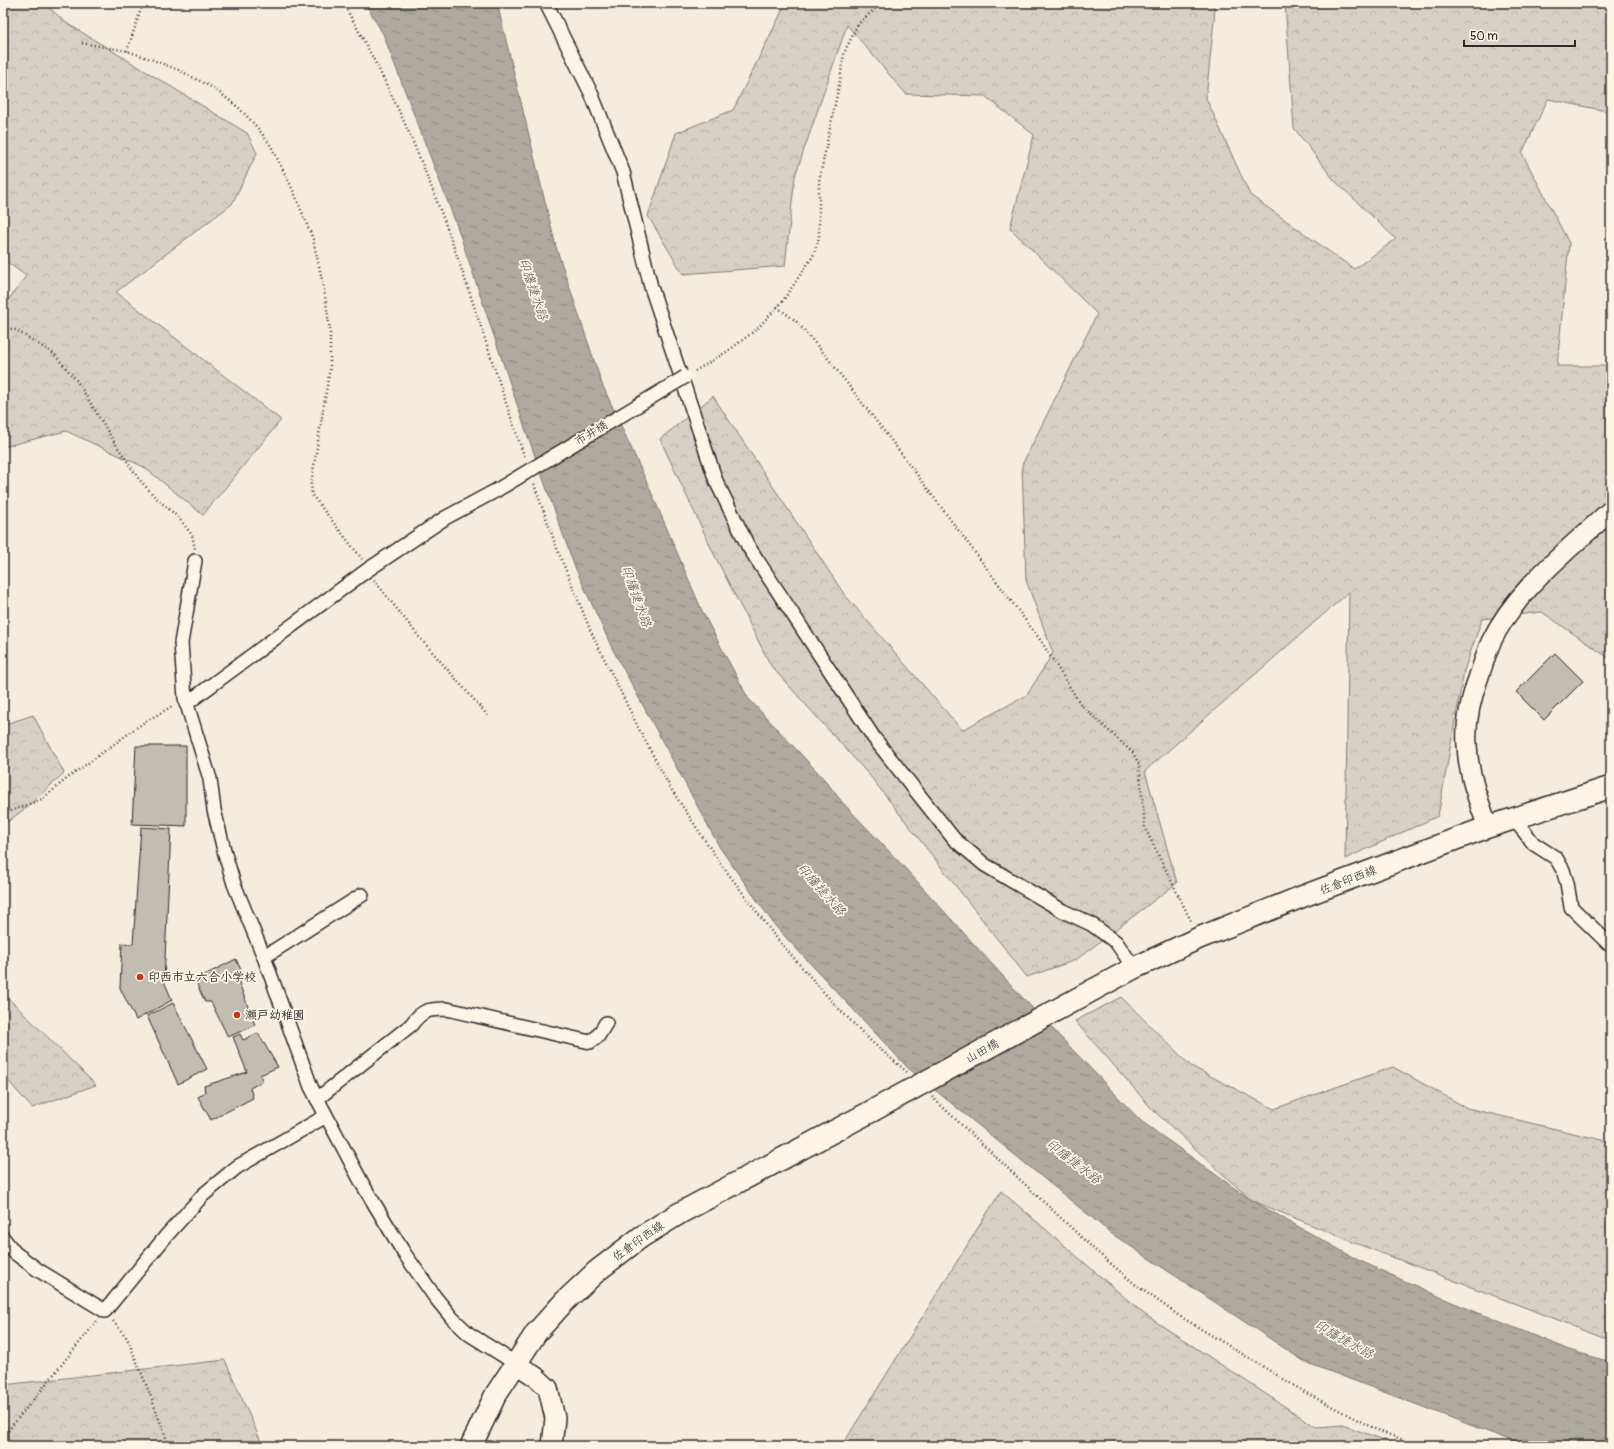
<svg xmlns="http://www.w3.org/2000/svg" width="1614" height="1449" viewBox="0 0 1614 1449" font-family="Pangolin,'Klee One',sans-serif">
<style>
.forest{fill:url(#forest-crowns);stroke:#807e78}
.water{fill:url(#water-ripples);stroke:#7a7771}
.building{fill:#c2bdb1;stroke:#2b2b2b}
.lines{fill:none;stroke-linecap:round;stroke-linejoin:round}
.street-casing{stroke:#2b2b2b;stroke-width:16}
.secondary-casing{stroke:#2b2b2b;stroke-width:22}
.primary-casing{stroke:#2b2b2b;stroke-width:24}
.path{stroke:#2b2b2b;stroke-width:2.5;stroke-dasharray:1 3;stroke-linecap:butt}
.street{stroke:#fcf5e5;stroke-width:13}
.secondary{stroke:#fcf5e5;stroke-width:19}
.primary{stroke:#fcf5e5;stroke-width:21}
.street-bridge-casing{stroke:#2b2b2b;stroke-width:16;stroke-linecap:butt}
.primary-bridge-casing{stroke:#2b2b2b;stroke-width:24;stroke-linecap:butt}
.street-bridge{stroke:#fcf5e5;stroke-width:13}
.primary-bridge{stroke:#fcf5e5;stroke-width:21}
.poi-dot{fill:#c8321e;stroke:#fcf5e5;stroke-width:1.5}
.labels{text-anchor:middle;stroke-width:3.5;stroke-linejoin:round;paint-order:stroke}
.street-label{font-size:12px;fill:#2b2b2b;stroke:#fcf5e5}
.poi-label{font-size:12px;font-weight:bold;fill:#2b2b2b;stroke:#fcf5e5;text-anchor:start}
.water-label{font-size:13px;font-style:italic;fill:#595754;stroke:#fcf5e5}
</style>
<defs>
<pattern id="forest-crowns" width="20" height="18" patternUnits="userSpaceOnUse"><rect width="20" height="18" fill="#d6d1c4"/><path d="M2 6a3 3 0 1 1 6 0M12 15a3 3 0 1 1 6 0" fill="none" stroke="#b8b4a9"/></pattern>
<pattern id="water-ripples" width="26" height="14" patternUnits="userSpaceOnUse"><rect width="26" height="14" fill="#afaaa0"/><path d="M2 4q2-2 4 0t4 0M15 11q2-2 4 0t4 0" fill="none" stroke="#8f8b83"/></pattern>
</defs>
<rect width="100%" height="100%" fill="#f4edde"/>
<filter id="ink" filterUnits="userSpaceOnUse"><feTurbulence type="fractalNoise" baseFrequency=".025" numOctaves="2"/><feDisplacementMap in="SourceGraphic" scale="8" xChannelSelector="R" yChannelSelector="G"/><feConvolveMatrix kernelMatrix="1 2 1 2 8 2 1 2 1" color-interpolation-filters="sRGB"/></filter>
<g filter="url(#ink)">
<g class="forest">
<polygon points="3,3 44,3 65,22 247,133 257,153 232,204 116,292 281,420 203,515 144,467 66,431 3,447 3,307 26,276 3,259"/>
<polygon points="786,3 1213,3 1215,10 1206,98 1250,195 1354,269 1396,239 1334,180 1294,128 1285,3 1611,3 1611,112 1548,99 1522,153 1569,243 1557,366 1611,366 1611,484 1603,493 1611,504 1611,658 1610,659 1542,612 1482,619 1464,671 1438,816 1345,859 1349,592 1145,771 1177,883 1076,960 1027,977 870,776 771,666 715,556 660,439 713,396 844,594 962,730 1027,695 1053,653 1026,580 1022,465 1097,314 1010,228 1034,135 985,96 906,94 847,25 795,176 785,266 683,274 648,216 676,133 733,110"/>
<polygon points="33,715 64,773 26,808 3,825 3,725"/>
<polygon points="3,993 96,1085 32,1108 3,1075"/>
<polygon points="1121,997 1191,1066 1274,1109 1393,1067 1467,1108 1611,1142 1611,1340 1355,1243 1251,1200 1153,1110 1075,1021"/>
<polygon points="1001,1191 1144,1314 1316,1427 1343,1425 1400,1446 845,1446 843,1444"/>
<polygon points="225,1360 263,1446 3,1446 3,1385"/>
</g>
<polygon class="water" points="365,3 497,3 556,247 602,384 649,487 703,613 748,698 825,780 842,802 903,866 1021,996 1141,1121 1251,1200 1358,1260 1447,1300 1569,1350 1611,1362 1611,1446 1525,1446 1305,1362 1112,1234 908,1068 776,927 720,848 612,648 574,565 526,431 457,226 383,34"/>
<g class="building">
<polygon points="1555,653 1583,681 1544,720 1516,692"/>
<polygon points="136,746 186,746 186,826 132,824"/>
<polygon points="141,827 171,829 164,981 172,1000 136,1020 120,988 122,943 133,944"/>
<polygon points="236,959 244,977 239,983 255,1025 228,1037 211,1002 205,1002 195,980"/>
<polygon points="173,1003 207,1069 178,1084 147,1016"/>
<polygon points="258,1033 278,1067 260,1075 263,1081 250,1088 253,1098 211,1120 198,1097 205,1092 204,1086 247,1072 233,1037 240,1034 243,1040"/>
</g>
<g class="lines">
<g class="street-casing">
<g id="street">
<polyline points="546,3 591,93 623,172 651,287 716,481 748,546 874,738 954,839 985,865 1063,911 1091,924 1116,942 1134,968"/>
<polyline points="195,561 181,643 185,698 210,779 214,810 225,854 234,884 264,957 311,1087 363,1185 404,1253 435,1297 452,1318 469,1334 515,1363"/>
<polyline points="186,704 366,571 445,518 497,490"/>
<polyline points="1514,819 1534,844 1556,858 1563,870 1567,883 1571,907 1611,946"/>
<polyline points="264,957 362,895"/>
<path d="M317,1099L411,1025C422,1010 428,1009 447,1009L590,1042L598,1036L606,1023"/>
<polyline points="3,1238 15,1253 38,1270 105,1311 166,1236 203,1195 237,1167 326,1116"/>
</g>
</g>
<g class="secondary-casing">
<g id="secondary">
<path d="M1488,827C1478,800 1468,773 1467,745C1465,721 1471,698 1479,676C1483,665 1486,653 1491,642C1516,589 1570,549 1611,510"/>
<polyline points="515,1363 536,1377 548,1388 555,1418 552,1446"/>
</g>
</g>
<g class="primary-casing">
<g id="primary">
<polyline points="1093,990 1134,968 1199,938 1301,897 1488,827 1611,787"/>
<polyline points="471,1446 496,1394 536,1333 564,1302 597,1271 641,1237 680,1213 872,1111"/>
</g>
</g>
<g class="path">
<path d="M343,3C378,64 409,128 434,194C468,281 494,371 525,458"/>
<polyline points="82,43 127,51 148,58 181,71 215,89 239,108 257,127 271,146 293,190 313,239 324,289 330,331 330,368 311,484 312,495 362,559"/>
<polyline points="127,51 143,3"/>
<polyline points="777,307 796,321 826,356 897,448 1041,641 1081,705 1133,753 1139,764 1145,828 1192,923"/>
<polyline points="3,327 16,330 54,354 77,381 113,440 138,478 155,497 178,517 192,535 195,549"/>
<polyline points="695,371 728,351 757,329 782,302 813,256 819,238 819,181 840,80 844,53 858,24 881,3"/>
<polyline points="534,484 556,546 592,634 638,727 671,789 718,860 778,940 836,1006 873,1043 907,1072"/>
<polyline points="374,580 420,638 489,717"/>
<polyline points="3,814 42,799 69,777 143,723 174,705"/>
<polyline points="932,1097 1096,1251 1136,1285 1178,1315 1308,1394 1377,1430 1419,1446"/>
<polyline points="113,1321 127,1338 150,1394 169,1446"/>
<polyline points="3,1437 97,1321"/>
</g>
<use href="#street" class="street"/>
<use href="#secondary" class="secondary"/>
<use href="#primary" class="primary"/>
<g class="street-bridge-casing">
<polyline id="street-bridge" points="497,490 685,377"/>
</g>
<g class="primary-bridge-casing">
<polyline id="primary-bridge" points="872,1111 1093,990"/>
</g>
<use href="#street-bridge" class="street-bridge"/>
<use href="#primary-bridge" class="primary-bridge"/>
</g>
</g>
<g class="poi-dot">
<circle cx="140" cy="977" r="4"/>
<circle cx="237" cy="1015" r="4"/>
</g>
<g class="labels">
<g class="street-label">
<text transform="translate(591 433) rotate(-31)" y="4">市井橋</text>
<text transform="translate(1348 880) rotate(-21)" y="4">佐倉印西線</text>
<text transform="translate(982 1051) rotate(-29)" y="4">山田橋</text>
<text transform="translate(638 1241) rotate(-35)" y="4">佐倉印西線</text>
</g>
<g class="poi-label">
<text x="148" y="981">印西市立六合小学校</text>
<text x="245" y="1019">瀬戸幼稚園</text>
</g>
<g class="water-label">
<text transform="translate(534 289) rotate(71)" y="5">印旛捷水路</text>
<text transform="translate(637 596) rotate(70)" y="5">印旛捷水路</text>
<text transform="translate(822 889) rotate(48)" y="5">印旛捷水路</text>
<text transform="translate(1074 1161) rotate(37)" y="5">印旛捷水路</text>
<text transform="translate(1344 1339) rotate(29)" y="5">印旛捷水路</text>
</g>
</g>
<rect width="1614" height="1449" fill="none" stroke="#fcf5e5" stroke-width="16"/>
<rect x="8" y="8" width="1598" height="1433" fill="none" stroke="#2b2b2b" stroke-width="1.5" filter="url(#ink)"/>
<path d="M1464 40v6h111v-6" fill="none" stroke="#2b2b2b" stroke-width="2"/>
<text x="1470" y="40" font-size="12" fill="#2b2b2b" stroke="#fcf5e5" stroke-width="3" paint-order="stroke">50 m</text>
</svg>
